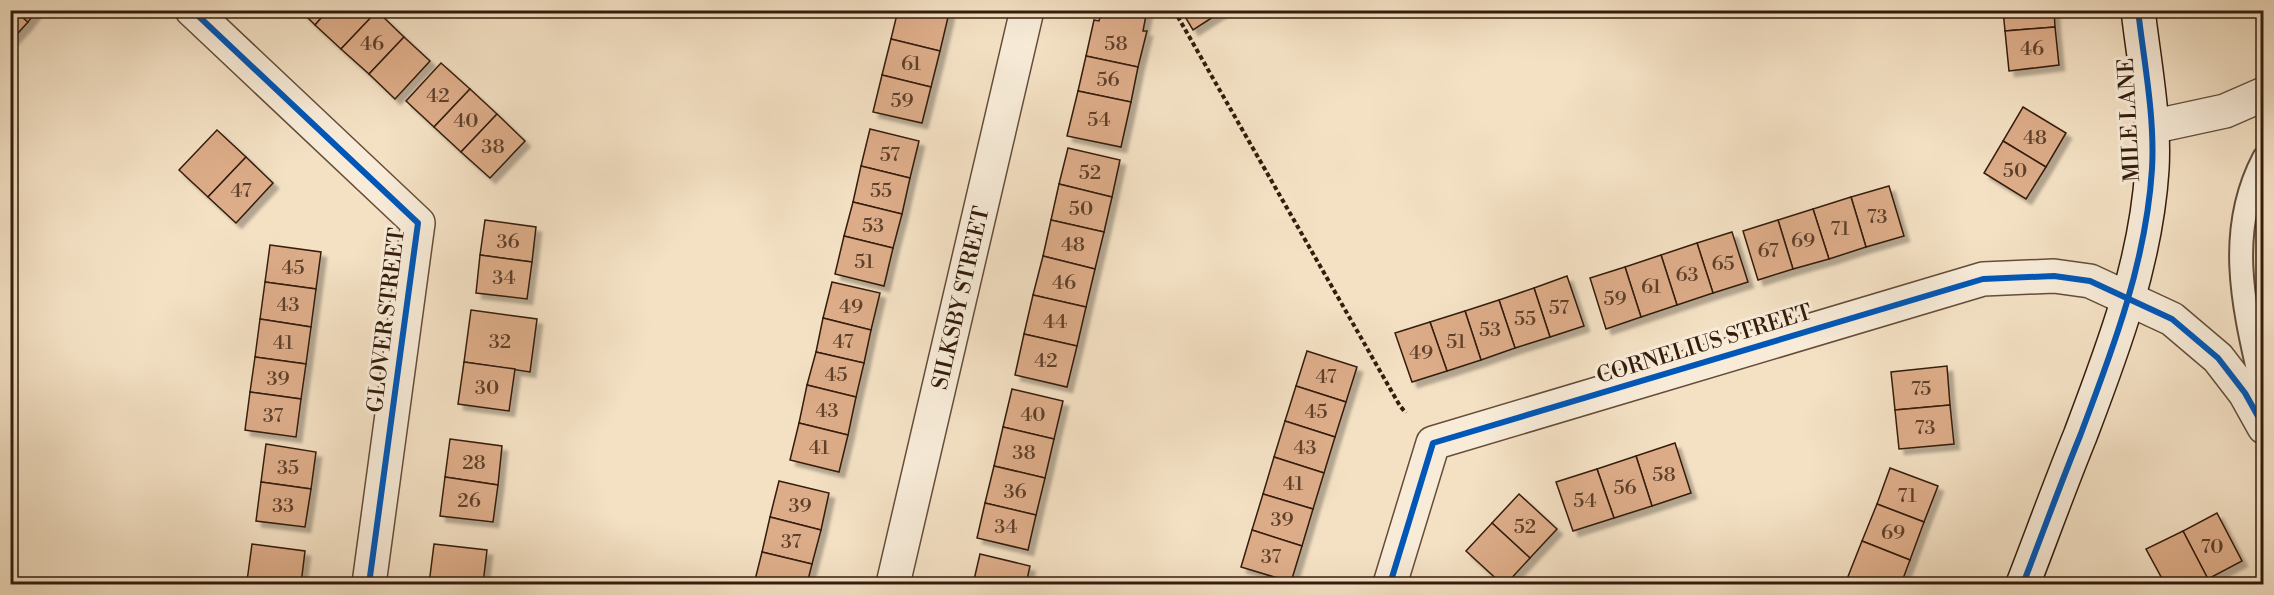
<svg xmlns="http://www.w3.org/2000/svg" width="2274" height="595" viewBox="0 0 2274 595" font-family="'Libre Bodoni',serif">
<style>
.building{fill:#ddad89;stroke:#341c0c;stroke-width:1.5;filter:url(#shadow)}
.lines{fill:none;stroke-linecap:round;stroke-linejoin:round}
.lane-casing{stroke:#644d3a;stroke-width:26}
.street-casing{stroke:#644d3a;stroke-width:36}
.secondary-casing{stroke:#341c0c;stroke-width:36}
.path{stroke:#341c0c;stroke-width:4;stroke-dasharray:4.5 3;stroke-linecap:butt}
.lane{stroke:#f8ecd9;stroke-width:22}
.street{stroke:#f8ecd9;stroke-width:33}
.secondary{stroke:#f8ecd9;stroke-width:33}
.cycleway-casing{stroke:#f8ecd9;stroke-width:10}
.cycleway{stroke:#0057b8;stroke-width:6}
.labels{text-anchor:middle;stroke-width:6;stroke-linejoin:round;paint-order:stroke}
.number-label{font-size:20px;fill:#5e402b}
.street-label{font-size:22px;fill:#341c0c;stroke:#f8ecd9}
</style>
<defs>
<filter id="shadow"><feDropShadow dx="5.5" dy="5.5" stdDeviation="1.5" flood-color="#0004"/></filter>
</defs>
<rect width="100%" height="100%" fill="#f4e1c4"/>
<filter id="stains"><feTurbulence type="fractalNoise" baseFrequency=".00333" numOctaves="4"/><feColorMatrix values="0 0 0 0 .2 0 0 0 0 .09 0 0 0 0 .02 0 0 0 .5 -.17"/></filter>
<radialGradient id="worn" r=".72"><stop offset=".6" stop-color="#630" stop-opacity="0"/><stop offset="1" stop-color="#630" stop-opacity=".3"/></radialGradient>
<g class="building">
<polygon points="10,10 14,10 28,22 10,42"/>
<polygon points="14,10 37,10 28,22"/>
<polygon points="300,10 328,10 315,25"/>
<polygon points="328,10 376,10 377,11 341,49 315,25"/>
<polygon points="898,10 940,10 949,13 940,51 891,39"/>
<polygon points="1102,10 1147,10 1143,31 1147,31 1138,67 1086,56 1094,20 1099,21"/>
<polygon points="1181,10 1224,10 1193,30"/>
<polygon points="2003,10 2054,10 2055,27 2005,31"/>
<polygon points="377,11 404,37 369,74 341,49"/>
<polygon points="2055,27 2059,65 2009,71 2005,31"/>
<polygon points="404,37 430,61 395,99 369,74"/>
<polygon points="891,39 940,51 931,87 882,75"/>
<polygon points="1086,56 1138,67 1131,102 1078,91"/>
<polygon points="441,63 470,89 434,127 406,101"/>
<polygon points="882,75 931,87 922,123 873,112"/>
<polygon points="470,89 497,114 461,152 434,127"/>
<polygon points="1078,91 1131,102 1121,147 1067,136"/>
<polygon points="2023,107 2066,133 2046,167 2003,141"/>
<polygon points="497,114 525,141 490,178 461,152"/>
<polygon points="870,129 919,141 910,178 861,166"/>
<polygon points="217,130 246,157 208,197 179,170"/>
<polygon points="2003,141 2046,167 2026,199 1984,173"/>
<polygon points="1068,148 1120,160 1112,197 1059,184"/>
<polygon points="246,157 273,183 236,223 208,197"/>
<polygon points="861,166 910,178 902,214 853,202"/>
<polygon points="1059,184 1112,197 1104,232 1051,220"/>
<polygon points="1889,186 1904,236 1866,247 1851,197"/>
<polygon points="1851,197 1866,247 1829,259 1813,209"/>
<polygon points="853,202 902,214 893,248 844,236"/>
<polygon points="1813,209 1829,259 1793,269 1778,220"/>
<polygon points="485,220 536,227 532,262 480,255"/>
<polygon points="1051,220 1104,232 1095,269 1043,256"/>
<polygon points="1778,220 1793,269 1758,280 1743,231"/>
<polygon points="1732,232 1748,282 1713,293 1697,243"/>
<polygon points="844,236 893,248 884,286 835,274"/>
<polygon points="1697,243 1713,293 1677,305 1661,255"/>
<polygon points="270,245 321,252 316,289 265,282"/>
<polygon points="480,255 532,262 527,299 476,293"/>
<polygon points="1661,255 1677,305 1641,317 1625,267"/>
<polygon points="1043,256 1095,269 1086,307 1033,295"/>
<polygon points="1625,267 1641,317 1606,329 1590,278"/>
<polygon points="1567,276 1584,326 1550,337 1534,288"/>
<polygon points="265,282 316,289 311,327 260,319"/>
<polygon points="832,282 880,293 871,330 823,318"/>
<polygon points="1534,288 1550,337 1515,348 1499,300"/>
<polygon points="1033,295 1086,307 1077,346 1024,334"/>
<polygon points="1499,300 1515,348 1481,360 1465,311"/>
<polygon points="471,310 537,319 530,372 464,362"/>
<polygon points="1465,311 1481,360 1447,371 1430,322"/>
<polygon points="823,318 871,330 864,363 816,352"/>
<polygon points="260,319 311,327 306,364 255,357"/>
<polygon points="1430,322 1447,371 1412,382 1395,333"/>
<polygon points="1024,334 1077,346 1067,387 1015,375"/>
<polygon points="1307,351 1357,367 1346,402 1296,386"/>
<polygon points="816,352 864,363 856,397 807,385"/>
<polygon points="255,357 306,364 301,399 250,392"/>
<polygon points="464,362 515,369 509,411 458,404"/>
<polygon points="1947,366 1950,405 1895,410 1891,372"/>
<polygon points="807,385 856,397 848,435 799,423"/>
<polygon points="1296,386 1346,402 1335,437 1285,421"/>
<polygon points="1012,389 1063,401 1054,439 1003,427"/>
<polygon points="250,392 301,399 296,437 245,430"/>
<polygon points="1950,405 1954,444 1899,449 1895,410"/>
<polygon points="1285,421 1335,437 1324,473 1274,457"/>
<polygon points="799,423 848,435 839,472 790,460"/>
<polygon points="1003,427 1054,439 1045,478 994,466"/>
<polygon points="450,439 502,446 498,485 445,477"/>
<polygon points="1675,443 1691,493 1652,506 1636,456"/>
<polygon points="266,444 316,452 311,489 261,482"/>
<polygon points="1636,456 1652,506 1614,518 1597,469"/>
<polygon points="1274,457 1324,473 1313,509 1263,494"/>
<polygon points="994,466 1045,478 1036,515 985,503"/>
<polygon points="1890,468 1938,486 1924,522 1877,504"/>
<polygon points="1597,469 1614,518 1573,531 1556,482"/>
<polygon points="445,477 498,485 493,522 440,516"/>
<polygon points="779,481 829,493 821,530 770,517"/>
<polygon points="261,482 311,489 305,527 256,521"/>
<polygon points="1263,494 1313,509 1302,546 1252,530"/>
<polygon points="1519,494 1557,529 1530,558 1492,523"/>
<polygon points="985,503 1036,515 1028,550 977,538"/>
<polygon points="1877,504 1924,522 1910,560 1862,541"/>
<polygon points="2217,513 2242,561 2208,579 2183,531"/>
<polygon points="770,517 821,530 812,564 762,552"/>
<polygon points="1492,523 1530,558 1506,584 1502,584 1466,551"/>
<polygon points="1252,530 1302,546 1291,582 1241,567"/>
<polygon points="2183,531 2208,579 2196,584 2165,584 2146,549"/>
<polygon points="1862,541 1910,560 1901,584 1861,584 1847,579"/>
<polygon points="252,544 305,551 301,584 271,584 247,581"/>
<polygon points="434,544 487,550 483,584 429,584"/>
<polygon points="762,552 812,564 807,584 754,584"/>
<polygon points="980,554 1030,566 1026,584 973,584"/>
</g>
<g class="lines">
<g class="lane-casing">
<path id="lane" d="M2264,158C2223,236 2246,315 2264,396"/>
</g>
<g class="street-casing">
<g id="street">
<polyline points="192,10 418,223 369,584"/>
<polyline points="2151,127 2225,111 2264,94"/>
<path id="s1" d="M893,584L1027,10"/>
<polyline points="1390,584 1433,443 1983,279 2054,276 2090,281 2172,319 2218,358 2245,393 2264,427"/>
</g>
</g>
<g class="secondary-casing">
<path id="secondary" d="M2023,584C2042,535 2060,485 2080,436C2113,349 2146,263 2152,169C2155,117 2144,62 2138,10"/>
</g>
<polyline class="path" points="1174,10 1400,406 1406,413"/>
<use href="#lane" class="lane"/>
<use href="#street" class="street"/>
<use href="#secondary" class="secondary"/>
<g class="cycleway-casing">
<g id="cycleway">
<polyline points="192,10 418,223 369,584"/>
<polyline points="1390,584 1433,443 1983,279 2054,276 2090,281 2172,319 2218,358 2245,393 2264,427"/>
<path d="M2023,584C2042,535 2060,485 2080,436C2113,349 2146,263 2152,169C2155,117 2144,62 2138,10"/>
</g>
</g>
<use href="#cycleway" class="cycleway"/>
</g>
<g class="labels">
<g class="number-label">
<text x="372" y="50">46</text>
<text x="1116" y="50">58</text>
<text x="2032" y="55">46</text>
<text x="911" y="70">61</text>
<text x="1108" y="86">56</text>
<text x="438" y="102">42</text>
<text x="902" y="107">59</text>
<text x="1099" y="126">54</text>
<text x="466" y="127">40</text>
<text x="2035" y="144">48</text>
<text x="493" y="153">38</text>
<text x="890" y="161">57</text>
<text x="2015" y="177">50</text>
<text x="1090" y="179">52</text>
<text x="241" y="197">47</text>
<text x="881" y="197">55</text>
<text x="1081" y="215">50</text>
<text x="1877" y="223">73</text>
<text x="873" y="232">53</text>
<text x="1840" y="235">71</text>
<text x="1803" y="247">69</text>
<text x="508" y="248">36</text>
<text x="1073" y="251">48</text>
<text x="1768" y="257">67</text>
<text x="864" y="268">51</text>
<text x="1723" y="270">65</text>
<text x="293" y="274">45</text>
<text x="1687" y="281">63</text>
<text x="504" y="284">34</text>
<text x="1064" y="289">46</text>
<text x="1651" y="293">61</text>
<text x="1615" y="305">59</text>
<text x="288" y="311">43</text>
<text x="851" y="313">49</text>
<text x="1559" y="314">57</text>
<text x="1525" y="325">55</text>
<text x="1055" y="328">44</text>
<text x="1490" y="336">53</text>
<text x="500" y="348">32</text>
<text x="843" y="348">47</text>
<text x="1456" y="348">51</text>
<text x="283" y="349">41</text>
<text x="1421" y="359">49</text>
<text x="1046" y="367">42</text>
<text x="836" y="381">45</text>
<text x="1326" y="383">47</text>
<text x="278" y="385">39</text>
<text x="487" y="394">30</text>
<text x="1921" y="395">75</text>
<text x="827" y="417">43</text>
<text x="1316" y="418">45</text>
<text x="1033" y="421">40</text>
<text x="273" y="422">37</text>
<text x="1925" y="434">73</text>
<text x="819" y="454">41</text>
<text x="1305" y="454">43</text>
<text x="1024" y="459">38</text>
<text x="474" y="469">28</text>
<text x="288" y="474">35</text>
<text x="1664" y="481">58</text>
<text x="1293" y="490">41</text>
<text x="1625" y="494">56</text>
<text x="1015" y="498">36</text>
<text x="1907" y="502">71</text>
<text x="469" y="507">26</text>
<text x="1585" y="507">54</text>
<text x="283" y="512">33</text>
<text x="800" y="512">39</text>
<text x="1282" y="526">39</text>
<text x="1006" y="533">34</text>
<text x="1525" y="533">52</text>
<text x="1893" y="539">69</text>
<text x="791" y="548">37</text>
<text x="2212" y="553">70</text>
<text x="1271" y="563">37</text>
</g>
<g class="street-label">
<text transform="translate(2128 120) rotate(-93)" y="8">MILE LANE</text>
<text dy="8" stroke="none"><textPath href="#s1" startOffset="294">SILKSBY STREET</textPath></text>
<text transform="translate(385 320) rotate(-83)" y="8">GLOVER STREET</text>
<text transform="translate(1704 343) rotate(-17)" y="8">CORNELIUS STREET</text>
</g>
</g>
<rect width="2274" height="595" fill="none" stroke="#f4e1c4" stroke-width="36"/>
<rect x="12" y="12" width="2250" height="571" fill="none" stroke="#341c0c" stroke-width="3"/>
<rect x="18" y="18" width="2238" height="559" fill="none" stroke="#341c0c" stroke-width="1.5"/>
<rect width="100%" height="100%" filter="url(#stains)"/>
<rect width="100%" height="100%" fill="url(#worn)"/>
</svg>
